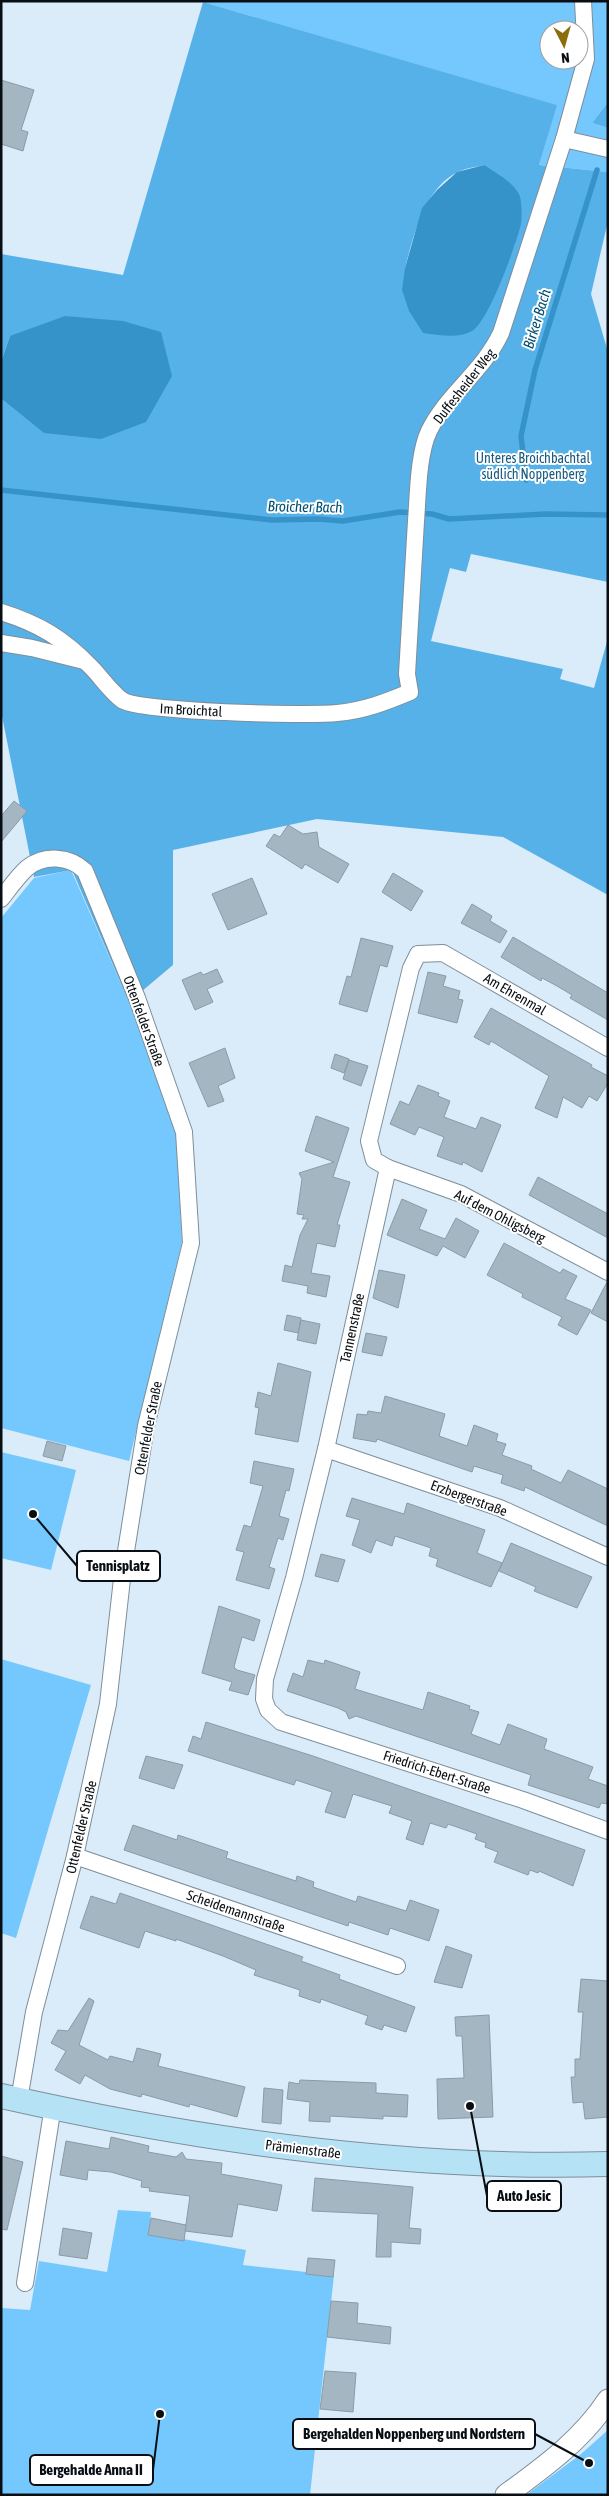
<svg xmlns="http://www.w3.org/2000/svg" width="609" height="2496" viewBox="0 0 609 2496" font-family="'Asap Condensed',sans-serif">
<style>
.green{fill:#74c8fd;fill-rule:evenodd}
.forest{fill:#57b1e9;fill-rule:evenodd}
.water{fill:#3693c9}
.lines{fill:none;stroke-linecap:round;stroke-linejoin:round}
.stream{stroke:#3693c9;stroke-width:5.5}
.building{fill:#a5b6c3;stroke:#8a9ba6}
.minor-casing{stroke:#7d8e9a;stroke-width:18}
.tertiary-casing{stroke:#7d8e9a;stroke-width:23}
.secondary-casing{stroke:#7d8e9a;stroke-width:26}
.minor{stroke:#fff;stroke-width:16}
.tertiary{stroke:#fff;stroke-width:21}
.secondary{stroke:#b6e2f6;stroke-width:24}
.labels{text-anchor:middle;stroke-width:4;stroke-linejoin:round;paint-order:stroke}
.street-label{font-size:14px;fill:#080e13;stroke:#fff}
.park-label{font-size:14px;fill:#185b81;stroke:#fff}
.water-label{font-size:15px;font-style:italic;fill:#014e72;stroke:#fff}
.leader{fill:none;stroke:#080e13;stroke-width:2}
.callout-dot{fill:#080e13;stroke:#fff;stroke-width:2}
.callout{fill:#fff;stroke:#080e13;stroke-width:2}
.callout-label{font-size:15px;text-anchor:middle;font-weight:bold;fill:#080e13}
</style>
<rect width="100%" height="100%" fill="#daecf9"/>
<g class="green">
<path d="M199,1H608V102L592,123L608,128V172L539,165L556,105ZM549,30H579V60H549Z"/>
<polygon points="71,870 129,1002 176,1132 182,1242 129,1461 1,1428 1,918 34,878"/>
<polygon points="1,1452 76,1470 51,1570 1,1558"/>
<polygon points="1,1659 91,1685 16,1938 1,1933"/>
<polygon points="118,2210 151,2212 149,2233 246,2250 243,2265 334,2275 310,2495 1,2495 1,2308 30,2310 39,2261 107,2272"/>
<polygon points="608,2430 608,2495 526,2495 581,2454"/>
</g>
<g class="forest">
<path d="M203,2L557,105L539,165L608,172V221L591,294L608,352V582L471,554L466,572L450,568L431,641L563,669L560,679L594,688L608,638V895L503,837L317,819L173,850V965L129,1002L72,870L34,877L1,711V393L2,399L10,336L1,362V254L123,275ZM484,165L515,244L497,290L405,268C413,237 425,187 458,172C466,168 476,167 484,165Z"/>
<polygon points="608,102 608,128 592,123"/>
</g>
<g class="water">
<path d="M484,165C496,173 512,181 519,194C522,200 522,217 521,224C516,245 489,321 472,331C458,339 439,335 423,333L409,311L402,290L405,268L422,208L437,190L457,172Z"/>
<polygon points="65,316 123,321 161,332 172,376 146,422 101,439 44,433 2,399 1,362 10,336"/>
</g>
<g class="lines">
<g class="stream">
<polyline points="526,480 521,436 535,370 597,170"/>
<polyline points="1,490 272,520 319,519 343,521 400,512 432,514 449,519 546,514 608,515"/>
</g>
</g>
<g class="building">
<polygon points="1,80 34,90 21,130 28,132 23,151 1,144"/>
<polygon points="14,801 27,811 1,842 1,816"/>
<polygon points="288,825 303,834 317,832 319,847 349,864 338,883 305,864 302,869 266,846 274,834 280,837"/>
<polygon points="393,873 423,891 411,911 382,892"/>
<polygon points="252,878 267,914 228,930 212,894"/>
<polygon points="472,904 492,916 490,921 507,931 500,943 461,923"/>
<polygon points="513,937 608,993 608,1020 570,998 572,995 557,986 542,978 541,981 501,957"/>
<polygon points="361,938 393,946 387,967 380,965 367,1012 339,1004 347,976 351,977"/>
<polygon points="217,969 223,982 207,989 213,1002 195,1010 182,980 201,972 203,975"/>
<polygon points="428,972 446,976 443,986 460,991 458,999 463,1000 457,1023 418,1013"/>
<polygon points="491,1008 592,1065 591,1067 608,1076 608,1083 597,1101 589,1096 582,1108 563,1097 557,1118 535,1108 549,1076 491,1041 489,1045 474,1037"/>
<polygon points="225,1048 235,1078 218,1086 224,1101 208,1107 189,1063"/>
<polygon points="335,1054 349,1059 344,1073 331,1068"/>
<polygon points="349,1060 368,1066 361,1086 343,1079"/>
<polygon points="418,1085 439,1093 438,1096 450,1101 444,1117 476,1129 481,1117 501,1125 482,1172 463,1162 462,1165 437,1156 444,1137 419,1127 415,1135 390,1124 400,1101 409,1105"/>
<polygon points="316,1116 349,1128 333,1177 350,1182 337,1225 340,1225 335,1247 317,1243 311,1273 330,1276 326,1297 307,1293 308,1286 282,1281 285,1265 292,1267 300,1235 308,1219 302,1219 304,1215 297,1214 302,1179 299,1173 334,1162 305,1151"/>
<polygon points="538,1177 608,1214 608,1238 529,1195"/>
<polygon points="402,1199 427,1210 419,1229 445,1239 456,1218 479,1231 465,1258 443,1246 437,1256 387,1235"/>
<polygon points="504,1243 560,1273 563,1269 577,1276 565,1299 591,1310 577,1335 558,1325 562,1317 522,1297 523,1294 487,1275"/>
<polygon points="379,1270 405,1275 398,1308 373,1298"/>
<polygon points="607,1282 608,1282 608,1322 591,1313"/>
<polygon points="287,1315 301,1318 298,1333 284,1330"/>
<polygon points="301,1320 320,1324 316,1344 297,1340"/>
<polygon points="366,1333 387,1337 382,1356 362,1352"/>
<polygon points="278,1363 311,1372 298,1442 255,1434 259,1408 255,1407 258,1392 271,1396"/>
<polygon points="385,1396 445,1414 439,1436 467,1446 474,1425 498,1434 496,1441 506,1444 502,1455 532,1466 531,1469 561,1483 568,1470 608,1489 608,1526 525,1487 524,1491 501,1483 503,1475 474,1466 472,1472 377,1439 376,1442 353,1438 357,1414 367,1415 368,1411 381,1413"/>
<polygon points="47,1441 66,1446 62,1461 43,1456"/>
<polygon points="254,1461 294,1469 289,1491 286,1490 279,1516 289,1519 283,1540 278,1538 269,1567 275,1569 269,1589 236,1580 244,1552 236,1550 244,1525 251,1527 263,1486 250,1483"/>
<polygon points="352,1498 404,1514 407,1503 485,1530 477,1553 502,1563 491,1587 436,1566 438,1559 429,1556 431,1548 395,1536 392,1546 376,1540 371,1553 352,1545 360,1520 346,1516"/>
<polygon points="511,1543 592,1577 577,1608 534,1591 536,1587 499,1571"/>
<polygon points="321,1554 345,1560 338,1582 315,1576"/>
<polygon points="219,1606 260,1620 254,1641 242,1637 234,1667 237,1670 255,1675 248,1695 229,1690 232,1682 202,1673"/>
<polygon points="308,1660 324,1664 325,1660 360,1672 355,1689 423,1710 428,1692 470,1706 469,1709 479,1712 471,1734 500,1745 508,1724 547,1739 544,1749 593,1767 588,1779 608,1786 608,1804 601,1803 599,1808 528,1785 531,1775 356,1716 349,1719 346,1712 338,1708 287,1691 293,1673 303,1677"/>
<polygon points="206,1722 313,1756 585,1850 573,1886 539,1871 538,1873 530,1870 528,1875 494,1862 498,1852 485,1847 486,1843 475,1839 477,1834 448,1824 446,1828 430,1823 423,1845 406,1839 412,1821 389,1813 392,1806 353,1794 345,1818 325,1812 332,1792 296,1780 294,1785 188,1751 193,1736 201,1739"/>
<polygon points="146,1756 183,1765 174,1789 139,1778"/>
<polygon points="133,1825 177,1840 178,1835 187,1838 228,1852 226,1858 296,1881 297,1876 314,1882 313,1887 356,1902 358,1896 406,1911 410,1900 439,1910 429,1941 390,1928 388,1935 349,1922 348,1926 124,1850"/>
<polygon points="120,1893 303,1957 301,1961 340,1975 339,1979 415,2007 406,2032 384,2025 382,2030 365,2024 368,2016 321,1999 320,2003 299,1996 300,1990 254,1975 256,1970 223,1956 176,1939 176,1941 145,1931 139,1948 80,1928 91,1896 116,1904"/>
<polygon points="446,1946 472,1955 462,1988 434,1982"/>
<polygon points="581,1979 608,1981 608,2117 585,2119 583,2102 573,2103 571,2077 575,2077 575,2059 580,2059 583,2012 578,2012"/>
<polygon points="89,1998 94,2001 79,2045 108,2060 110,2056 133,2062 137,2048 161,2054 158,2066 245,2087 237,2117 190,2104 189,2107 142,2094 141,2097 110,2089 85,2075 80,2084 55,2070 66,2051 51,2043 58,2030 68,2031"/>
<polygon points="489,2015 493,2117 438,2119 437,2079 464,2078 462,2036 456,2036 455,2017"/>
<polygon points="300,2080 376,2083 376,2093 408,2095 407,2117 383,2116 383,2119 330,2116 330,2122 309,2121 310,2102 287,2099 289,2082 299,2084"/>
<polygon points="264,2088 283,2090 281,2124 262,2122"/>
<polygon points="111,2137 149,2146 148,2152 176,2157 182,2152 186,2159 222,2163 221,2174 282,2185 277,2211 238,2204 232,2237 185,2231 190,2196 149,2191 150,2188 141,2187 142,2181 111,2172 88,2170 87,2180 60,2175 66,2141 109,2149"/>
<polygon points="1,2156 23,2162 7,2230 1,2229"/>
<polygon points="315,2178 413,2187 409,2228 421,2229 420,2244 391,2242 391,2257 376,2257 378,2214 312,2211"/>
<polygon points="151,2218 186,2225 184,2241 148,2235"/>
<polygon points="63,2228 92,2233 87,2259 59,2255"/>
<polygon points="308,2258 335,2260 333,2277 306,2274"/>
<polygon points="331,2301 358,2303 357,2323 391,2327 390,2344 327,2337"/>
<polygon points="325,2371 356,2373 353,2412 320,2409"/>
</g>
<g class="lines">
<g class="minor-casing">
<g id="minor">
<polyline points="564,139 608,149"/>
<path d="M1,612C39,624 63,638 91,667C101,677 110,691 122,700C138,712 309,716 337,713C363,711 386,702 410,692L407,674C410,623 413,572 416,521C418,496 418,454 429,431C447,394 482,373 501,333L564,139L586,59L583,1"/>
<polyline points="1,643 32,648 84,661"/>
<path d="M1,899C9,889 17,877 27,868C44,854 70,856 85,871L137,998L184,1132L191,1243L146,1426L123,1570L108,1704L75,1856L34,2012L19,2100"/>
<polyline points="608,1048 443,953 418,954 411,968 369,1141 374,1160 388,1168 326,1449 294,1578 265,1679 264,1699 268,1710 281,1722 523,1800 608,1831"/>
<polyline points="388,1168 461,1194 608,1272"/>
<polyline points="326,1449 500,1508 608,1557"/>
<polyline points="75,1856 397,1966"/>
<polyline points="25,2283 53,2106"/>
</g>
</g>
<g class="tertiary-casing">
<path id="tertiary" d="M506,2495C544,2467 582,2440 608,2400"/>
</g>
<g class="secondary-casing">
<path id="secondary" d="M1,2096C200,2141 404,2170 608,2164"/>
</g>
<use href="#minor" class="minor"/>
<use href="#tertiary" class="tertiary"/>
<use href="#secondary" class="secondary"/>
</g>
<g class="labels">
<g class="street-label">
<text transform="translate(464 386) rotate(-52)" y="5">Duffesheider Weg</text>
<text transform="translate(191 710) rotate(3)" y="5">Im Broichtal</text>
<text transform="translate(515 994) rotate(30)" y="5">Am Ehrenmal</text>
<text transform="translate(144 1021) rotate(70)" y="5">Ottenfelder Straße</text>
<text transform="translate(500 1216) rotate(27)" y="5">Auf dem Ohligsberg</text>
<text transform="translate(352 1328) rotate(-78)" y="5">Tannenstraße</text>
<text transform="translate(148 1428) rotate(-79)" y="5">Ottenfelder Straße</text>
<text transform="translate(469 1498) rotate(20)" y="5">Erzbergerstraße</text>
<text transform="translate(437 1772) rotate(18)" y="5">Friedrich-Ebert-Straße</text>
<text transform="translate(81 1827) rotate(-77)" y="5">Ottenfelder Straße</text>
<text transform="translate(236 1911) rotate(19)" y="5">Scheidemannstraße</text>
<text transform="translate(303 2149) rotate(7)" y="5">Prämienstraße</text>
</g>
<g class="park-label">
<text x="533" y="463">Unteres Broichbachtal<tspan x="533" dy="16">südlich Noppenberg</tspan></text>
</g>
<g class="water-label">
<text transform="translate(537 319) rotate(-73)" y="5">Birker Bach</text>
<text transform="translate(305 507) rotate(1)" y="5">Broicher Bach</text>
</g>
</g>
<path class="leader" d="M33 1514L77 1566M470 2106L487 2196M589 2463L535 2434M160 2414L153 2470"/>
<g class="callout-dot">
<circle cx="33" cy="1514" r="5"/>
<circle cx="470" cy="2106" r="5"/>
<circle cx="589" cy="2463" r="5"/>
<circle cx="160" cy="2414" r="5"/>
</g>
<g class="callout">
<rect x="77" y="1551" width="83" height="30" rx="5"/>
<rect x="487" y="2181" width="74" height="30" rx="5"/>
<rect x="293" y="2419" width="242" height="30" rx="5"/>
<rect x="30" y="2455" width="123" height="30" rx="5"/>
</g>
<g class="callout-label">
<text x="118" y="1571">Tennisplatz</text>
<text x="524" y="2201">Auto Jesic</text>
<text x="414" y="2439">Bergehalden Noppenberg und Nordstern</text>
<text x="91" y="2475">Bergehalde Anna II</text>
</g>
<rect width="609" height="2496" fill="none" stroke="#080e13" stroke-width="5"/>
<g transform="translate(564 45) rotate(174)"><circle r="24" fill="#ffffff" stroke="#9c9fa1"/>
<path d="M0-4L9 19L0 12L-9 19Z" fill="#8b6d0e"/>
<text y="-8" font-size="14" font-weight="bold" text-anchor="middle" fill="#080e13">N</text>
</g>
</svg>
